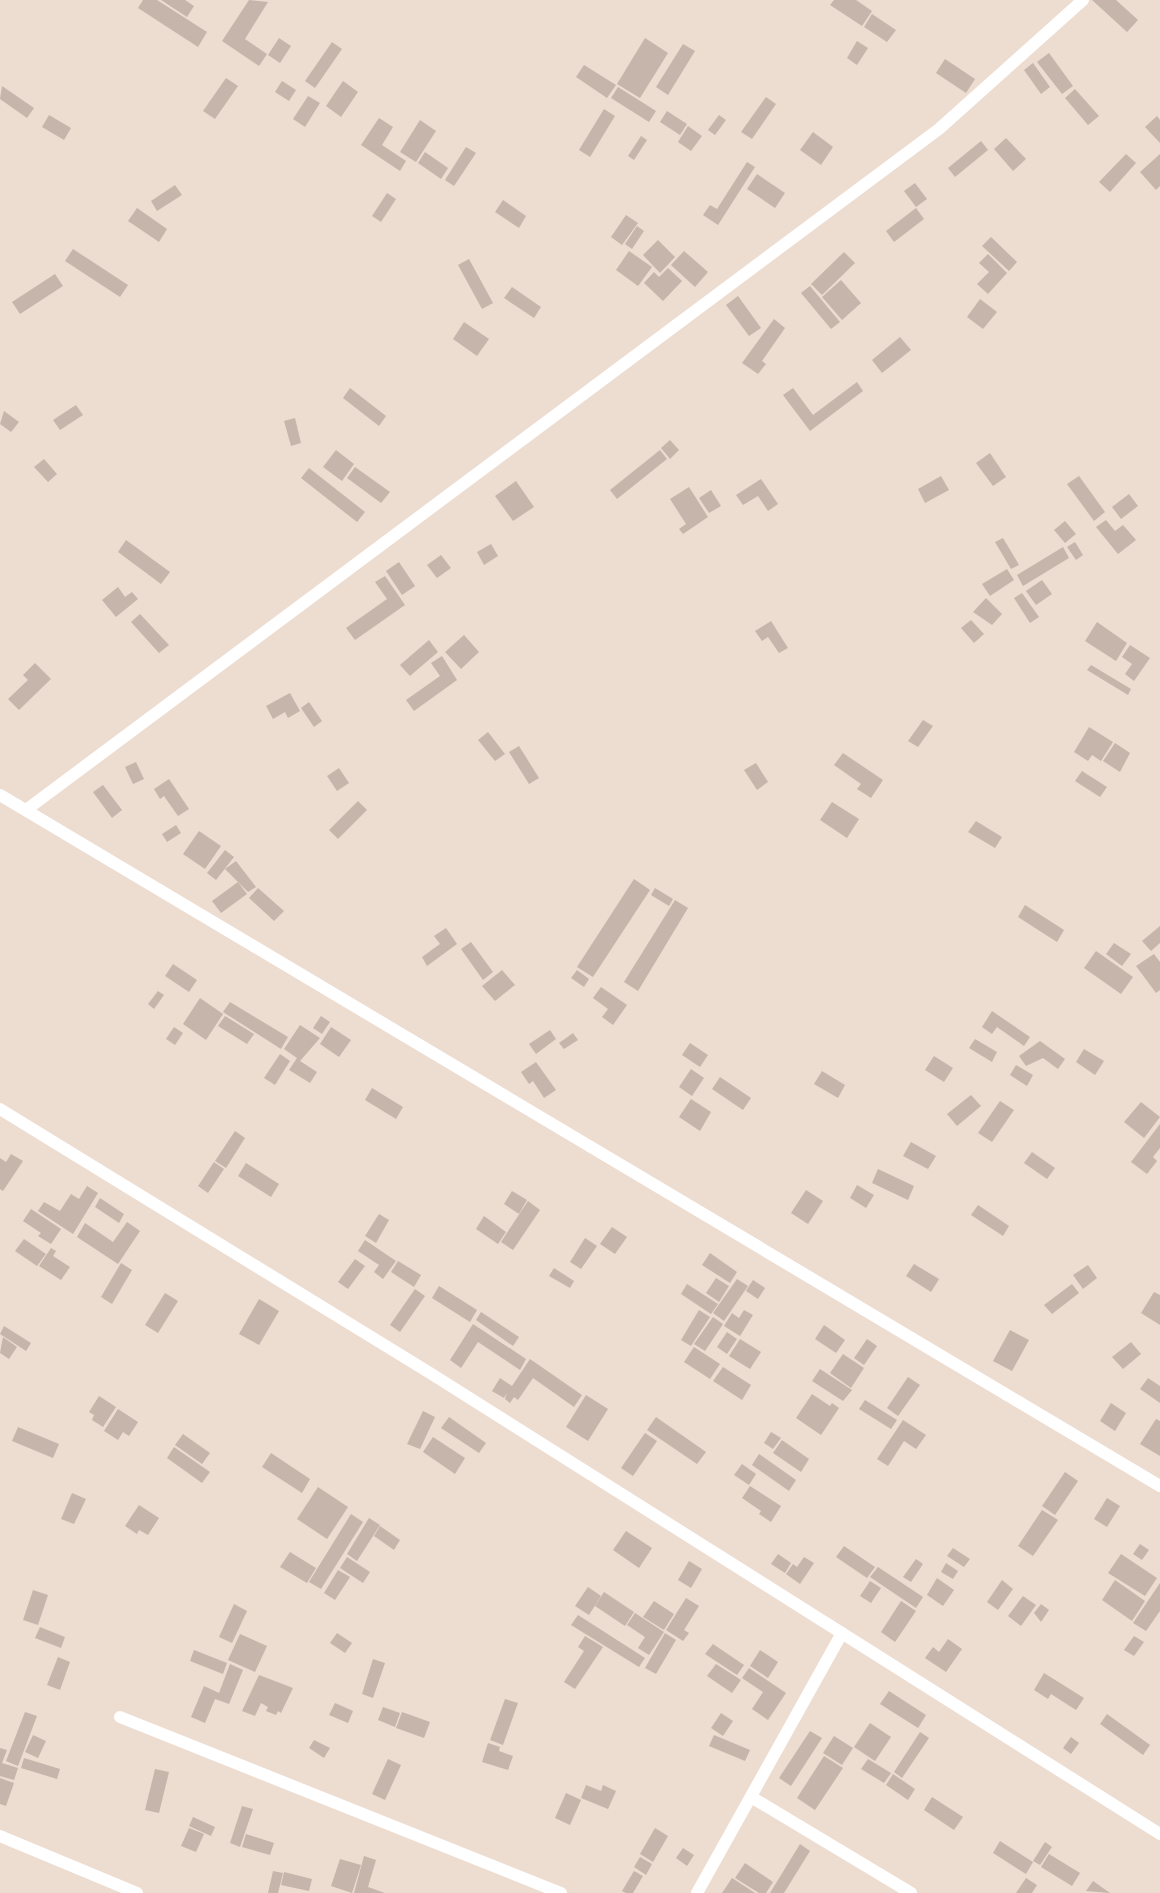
<svg xmlns="http://www.w3.org/2000/svg" width="1160" height="1893" viewBox="0 0 1160 1893" font-family="Figtree,sans-serif">
<style>
.building{fill:#c5b5aa}
.lines{fill:none;stroke-linecap:round;stroke-linejoin:round}
.street{stroke:#fff;stroke-width:12}
</style>
<rect width="100%" height="100%" fill="#eddcd0"/>
<g class="building">
<polygon points="143,0 157,0 207,32 198,47 138,8"/>
<polygon points="161,0 185,0 194,6 187,17"/>
<polygon points="249,0 268,2 245,39 267,54 259,66 222,41"/>
<polygon points="834,0 856,0 872,11 862,26 830,5"/>
<polygon points="1092,0 1116,0 1138,20 1127,32"/>
<polygon points="872,14 896,30 887,42 864,27"/>
<polygon points="279,38 291,46 280,63 268,55"/>
<polygon points="645,38 668,53 640,98 617,84"/>
<polygon points="857,41 868,48 857,65 847,58"/>
<polygon points="332,42 342,49 315,88 305,81"/>
<polygon points="683,44 695,51 668,95 656,87"/>
<polygon points="1049,53 1073,86 1062,94 1037,62"/>
<polygon points="945,59 975,79 966,93 936,73"/>
<polygon points="1033,63 1050,87 1041,94 1024,70"/>
<polygon points="584,65 616,85 607,98 576,77"/>
<polygon points="226,78 238,86 215,119 203,111"/>
<polygon points="282,81 296,90 289,101 275,92"/>
<polygon points="343,81 358,92 341,117 326,106"/>
<polygon points="2,86 34,108 27,118 0,99"/>
<polygon points="618,87 656,111 649,122 611,98"/>
<polygon points="1075,89 1099,116 1088,125 1065,98"/>
<polygon points="308,96 320,103 305,127 293,119"/>
<polygon points="766,97 776,104 752,139 741,132"/>
<polygon points="604,109 615,116 590,157 579,150"/>
<polygon points="667,111 687,124 680,135 660,122"/>
<polygon points="49,115 71,128 64,140 42,127"/>
<polygon points="719,115 726,120 715,135 708,130"/>
<polygon points="1157,116 1160,120 1160,143 1145,127"/>
<polygon points="379,118 393,127 382,145 406,161 400,171 361,145"/>
<polygon points="420,120 436,131 416,162 400,152"/>
<polygon points="688,126 702,136 691,151 678,142"/>
<polygon points="813,132 833,147 821,165 800,150"/>
<polygon points="641,136 647,140 634,160 628,156"/>
<polygon points="1006,138 1026,159 1013,171 994,149"/>
<polygon points="981,141 988,150 955,177 948,168"/>
<polygon points="466,147 476,153 454,186 445,180"/>
<polygon points="425,152 448,168 441,179 418,163"/>
<polygon points="1126,154 1136,163 1110,192 1099,182"/>
<polygon points="1160,154 1160,186 1156,190 1140,172"/>
<polygon points="747,162 755,167 718,225 703,215 710,205 717,209"/>
<polygon points="757,174 785,193 775,208 747,189"/>
<polygon points="915,183 927,199 916,207 904,191"/>
<polygon points="175,185 182,195 157,211 151,201"/>
<polygon points="387,193 396,199 381,222 372,216"/>
<polygon points="503,200 526,216 519,228 495,212"/>
<polygon points="137,208 167,229 159,242 128,221"/>
<polygon points="916,208 924,219 894,242 886,231"/>
<polygon points="626,215 638,223 622,245 611,237"/>
<polygon points="637,226 644,231 632,249 625,244"/>
<polygon points="991,237 1017,262 1009,271 982,246"/>
<polygon points="658,240 675,257 660,273 643,255"/>
<polygon points="73,249 128,285 120,297 65,261"/>
<polygon points="629,251 652,267 638,286 616,270"/>
<polygon points="684,251 708,272 695,287 671,265"/>
<polygon points="844,252 855,263 822,295 811,284"/>
<polygon points="988,254 1007,273 988,294 977,284 989,272 979,263"/>
<polygon points="469,259 493,303 482,309 458,265"/>
<polygon points="668,268 682,281 663,301 644,283 654,272 659,277"/>
<polygon points="55,274 63,286 20,314 12,302"/>
<polygon points="841,280 861,303 842,320 822,297"/>
<polygon points="810,286 840,322 831,329 801,293"/>
<polygon points="512,287 541,307 534,318 504,298"/>
<polygon points="738,296 761,328 749,336 726,305"/>
<polygon points="980,299 997,312 983,329 967,317"/>
<polygon points="774,319 785,328 762,361 766,364 758,374 742,363"/>
<polygon points="464,322 489,339 477,356 453,339"/>
<polygon points="900,337 911,350 882,373 872,360"/>
<polygon points="857,382 863,391 810,431 783,395 793,388 813,415"/>
<polygon points="350,388 386,416 379,426 343,398"/>
<polygon points="76,405 83,415 60,430 53,420"/>
<polygon points="4,411 19,422 11,432 0,424"/>
<polygon points="295,418 301,443 291,446 284,421"/>
<polygon points="670,440 679,450 670,459 661,448"/>
<polygon points="336,450 354,464 342,481 323,467"/>
<polygon points="660,450 667,459 617,499 610,490"/>
<polygon points="990,453 1006,477 993,486 976,463"/>
<polygon points="44,459 57,474 48,482 34,467"/>
<polygon points="355,467 390,492 381,503 347,478"/>
<polygon points="309,468 365,512 357,522 301,478"/>
<polygon points="941,476 949,490 925,503 918,489"/>
<polygon points="1079,476 1105,512 1094,521 1067,484"/>
<polygon points="761,479 778,504 768,511 758,496 743,505 736,495"/>
<polygon points="516,481 534,507 513,521 495,496"/>
<polygon points="689,487 708,517 683,534 679,529 686,524 670,499"/>
<polygon points="711,490 721,506 709,513 699,498"/>
<polygon points="1129,494 1138,506 1121,519 1112,507"/>
<polygon points="1106,520 1115,531 1123,525 1136,540 1118,554 1096,527"/>
<polygon points="1065,521 1076,534 1065,543 1054,530"/>
<polygon points="1003,538 1019,565 1011,569 995,542"/>
<polygon points="126,540 170,572 161,584 118,552"/>
<polygon points="1075,542 1083,555 1076,560 1067,547"/>
<polygon points="491,544 498,556 484,565 477,552"/>
<polygon points="1063,547 1069,558 1023,586 1017,575"/>
<polygon points="441,555 451,568 437,578 427,565"/>
<polygon points="399,562 415,586 402,595 386,571"/>
<polygon points="1007,569 1014,580 990,596 982,584"/>
<polygon points="385,576 405,605 355,640 346,628 387,599 375,582"/>
<polygon points="1042,580 1052,594 1036,605 1026,591"/>
<polygon points="118,587 125,597 132,592 138,599 116,617 102,600"/>
<polygon points="1022,593 1039,617 1030,623 1014,598"/>
<polygon points="986,598 1002,614 992,625 973,612"/>
<polygon points="140,614 169,645 159,653 131,622"/>
<polygon points="971,620 984,634 974,643 961,628"/>
<polygon points="771,621 788,648 779,653 768,637 762,641 755,631"/>
<polygon points="1097,622 1127,643 1116,661 1085,641"/>
<polygon points="464,635 479,652 461,669 445,652"/>
<polygon points="429,640 438,652 410,676 400,665"/>
<polygon points="1130,645 1150,658 1134,681 1125,674 1132,664 1122,657"/>
<polygon points="442,656 457,680 414,711 406,700 440,676 431,663"/>
<polygon points="35,663 51,679 19,710 8,699 28,680 23,675"/>
<polygon points="1091,665 1131,689 1128,695 1087,670"/>
<polygon points="290,693 300,711 288,718 285,712 273,719 266,706"/>
<polygon points="309,702 322,721 314,727 301,708"/>
<polygon points="923,720 933,726 918,747 908,741"/>
<polygon points="1089,727 1113,742 1101,761 1092,755 1088,761 1074,752"/>
<polygon points="488,732 505,754 495,761 478,740"/>
<polygon points="1115,743 1130,753 1120,772 1103,761"/>
<polygon points="519,746 539,778 529,784 509,752"/>
<polygon points="843,753 883,780 871,798 857,789 861,784 834,765"/>
<polygon points="136,762 144,779 133,784 125,767"/>
<polygon points="756,763 768,782 757,790 744,770"/>
<polygon points="339,768 349,783 337,791 327,776"/>
<polygon points="1082,771 1107,787 1100,797 1075,781"/>
<polygon points="169,779 189,809 178,816 164,796 160,799 154,789"/>
<polygon points="103,785 122,810 112,818 93,792"/>
<polygon points="358,801 367,810 338,839 329,830"/>
<polygon points="832,802 859,819 847,838 820,820"/>
<polygon points="976,821 1002,837 995,848 968,832"/>
<polygon points="176,825 181,833 167,842 162,834"/>
<polygon points="199,831 221,846 205,869 183,854"/>
<polygon points="225,850 234,857 216,880 207,873"/>
<polygon points="236,861 256,887 248,892 225,869"/>
<polygon points="634,879 650,890 593,977 577,967"/>
<polygon points="238,882 247,894 221,913 212,901"/>
<polygon points="258,888 284,911 274,921 249,898"/>
<polygon points="655,888 673,899 669,906 651,895"/>
<polygon points="675,900 688,908 638,991 624,982"/>
<polygon points="1025,905 1064,930 1057,942 1018,917"/>
<polygon points="1160,926 1160,943 1151,951 1142,941"/>
<polygon points="446,928 457,944 427,966 422,957 440,944 434,936"/>
<polygon points="471,942 493,972 483,980 461,949"/>
<polygon points="1114,943 1131,954 1122,966 1106,954"/>
<polygon points="1096,951 1133,977 1121,994 1084,968"/>
<polygon points="1154,954 1160,962 1160,990 1156,993 1136,966"/>
<polygon points="173,964 197,980 189,992 165,976"/>
<polygon points="502,970 515,985 495,1001 482,986"/>
<polygon points="577,970 589,979 584,987 571,978"/>
<polygon points="601,987 627,1005 613,1025 602,1017 608,1009 593,998"/>
<polygon points="158,991 164,995 154,1009 148,1004"/>
<polygon points="200,998 223,1014 206,1040 183,1024"/>
<polygon points="230,1002 288,1037 281,1049 223,1012"/>
<polygon points="992,1011 1030,1037 1024,1046 997,1027 992,1034 982,1027"/>
<polygon points="225,1016 254,1034 247,1044 218,1026"/>
<polygon points="321,1016 330,1022 322,1034 313,1028"/>
<polygon points="300,1025 320,1038 300,1061 317,1072 310,1083 289,1070 297,1058 284,1049"/>
<polygon points="174,1027 183,1033 175,1045 166,1039"/>
<polygon points="331,1027 351,1040 339,1057 320,1044"/>
<polygon points="550,1030 556,1039 536,1054 529,1044"/>
<polygon points="573,1033 578,1040 564,1049 559,1043"/>
<polygon points="975,1039 997,1052 992,1062 969,1048"/>
<polygon points="1040,1041 1065,1059 1058,1069 1043,1058 1026,1066 1019,1056"/>
<polygon points="690,1043 708,1055 700,1067 682,1055"/>
<polygon points="1084,1049 1104,1061 1095,1075 1076,1062"/>
<polygon points="280,1054 290,1061 275,1085 264,1078"/>
<polygon points="934,1056 953,1068 944,1082 925,1070"/>
<polygon points="536,1062 556,1090 544,1098 533,1081 529,1084 521,1072"/>
<polygon points="1016,1065 1033,1075 1027,1086 1010,1075"/>
<polygon points="691,1069 704,1078 692,1096 679,1087"/>
<polygon points="822,1071 845,1085 838,1098 814,1084"/>
<polygon points="720,1077 751,1098 743,1110 712,1089"/>
<polygon points="372,1088 403,1107 396,1119 365,1100"/>
<polygon points="971,1095 981,1106 957,1126 947,1114"/>
<polygon points="691,1099 711,1112 700,1131 679,1117"/>
<polygon points="1000,1101 1014,1110 992,1142 978,1133"/>
<polygon points="1141,1102 1160,1117 1144,1138 1124,1122"/>
<polygon points="1160,1124 1160,1148 1153,1157 1157,1161 1147,1174 1131,1162"/>
<polygon points="235,1131 245,1138 226,1168 215,1161"/>
<polygon points="911,1142 936,1156 928,1169 903,1156"/>
<polygon points="1032,1152 1055,1168 1047,1179 1024,1163"/>
<polygon points="11,1154 23,1161 3,1191 0,1189 0,1158 6,1162"/>
<polygon points="214,1162 224,1169 208,1193 198,1186"/>
<polygon points="246,1163 279,1184 271,1197 238,1176"/>
<polygon points="878,1169 914,1186 908,1200 872,1183"/>
<polygon points="857,1185 874,1195 866,1208 850,1198"/>
<polygon points="87,1186 98,1193 73,1234 38,1211 44,1202 60,1211 71,1194 79,1199"/>
<polygon points="806,1190 823,1201 808,1224 791,1213"/>
<polygon points="512,1191 527,1200 519,1214 504,1204"/>
<polygon points="100,1198 124,1214 119,1223 95,1207"/>
<polygon points="528,1201 540,1210 513,1250 501,1242"/>
<polygon points="978,1205 1009,1226 1003,1236 971,1215"/>
<polygon points="31,1209 61,1229 51,1244 38,1236 41,1233 23,1221"/>
<polygon points="379,1214 389,1220 376,1243 365,1236"/>
<polygon points="484,1216 506,1232 498,1244 476,1229"/>
<polygon points="127,1222 140,1231 118,1264 77,1237 85,1223 113,1242"/>
<polygon points="612,1227 627,1237 615,1254 600,1244"/>
<polygon points="585,1238 597,1246 581,1269 570,1262"/>
<polygon points="24,1239 46,1254 37,1266 15,1251"/>
<polygon points="365,1240 396,1261 383,1279 374,1272 379,1265 358,1251"/>
<polygon points="51,1248 56,1251 53,1256 70,1267 61,1280 39,1266"/>
<polygon points="710,1253 737,1272 730,1283 702,1265"/>
<polygon points="355,1259 365,1266 348,1289 338,1282"/>
<polygon points="398,1261 421,1275 414,1287 391,1272"/>
<polygon points="121,1263 132,1270 112,1304 101,1297"/>
<polygon points="914,1264 939,1279 931,1292 906,1276"/>
<polygon points="1088,1265 1097,1278 1083,1289 1073,1275"/>
<polygon points="554,1268 574,1281 570,1288 549,1276"/>
<polygon points="716,1278 729,1286 719,1302 706,1293"/>
<polygon points="737,1279 748,1286 724,1321 713,1313"/>
<polygon points="753,1280 765,1288 758,1299 746,1291"/>
<polygon points="687,1284 718,1304 711,1314 681,1294"/>
<polygon points="1072,1284 1079,1293 1052,1314 1044,1305"/>
<polygon points="439,1286 477,1310 470,1322 432,1298"/>
<polygon points="415,1289 425,1296 400,1332 390,1325"/>
<polygon points="1154,1292 1160,1295 1160,1325 1141,1313"/>
<polygon points="165,1293 178,1301 158,1333 145,1325"/>
<polygon points="259,1299 279,1311 259,1345 239,1334"/>
<polygon points="699,1310 710,1317 691,1346 681,1340"/>
<polygon points="744,1310 753,1315 740,1336 724,1326 732,1313 739,1318"/>
<polygon points="481,1312 519,1337 513,1346 476,1320"/>
<polygon points="713,1317 723,1324 705,1351 694,1344"/>
<polygon points="473,1324 526,1359 520,1370 478,1342 461,1368 450,1360"/>
<polygon points="824,1325 845,1340 836,1353 815,1339"/>
<polygon points="4,1326 31,1343 26,1351 0,1334"/>
<polygon points="1010,1330 1029,1340 1012,1371 993,1361"/>
<polygon points="727,1332 737,1339 727,1354 717,1347"/>
<polygon points="3,1337 17,1347 9,1359 0,1353"/>
<polygon points="740,1339 761,1352 750,1369 729,1356"/>
<polygon points="867,1339 877,1346 864,1365 854,1358"/>
<polygon points="1131,1342 1141,1354 1123,1369 1112,1357"/>
<polygon points="694,1347 720,1364 710,1379 684,1362"/>
<polygon points="843,1354 864,1368 851,1388 830,1373"/>
<polygon points="530,1359 582,1395 574,1407 533,1378 518,1400 514,1397 510,1403 505,1399 507,1393 504,1398 492,1391 500,1378 512,1386"/>
<polygon points="723,1367 751,1385 742,1400 713,1381"/>
<polygon points="820,1369 852,1390 843,1401 812,1381"/>
<polygon points="908,1377 920,1385 898,1416 887,1408"/>
<polygon points="1148,1378 1160,1386 1160,1403 1140,1389"/>
<polygon points="812,1394 830,1406 832,1403 839,1408 821,1435 796,1418"/>
<polygon points="586,1395 608,1409 588,1441 566,1427"/>
<polygon points="99,1396 116,1407 103,1427 92,1420 94,1415 89,1412"/>
<polygon points="865,1400 897,1420 891,1429 859,1409"/>
<polygon points="1111,1403 1126,1413 1115,1431 1100,1421"/>
<polygon points="118,1409 138,1422 129,1436 123,1432 118,1440 104,1431"/>
<polygon points="423,1411 435,1417 420,1449 407,1444"/>
<polygon points="449,1417 486,1443 479,1453 441,1428"/>
<polygon points="656,1417 706,1452 697,1464 647,1430"/>
<polygon points="1156,1419 1160,1421 1160,1456 1140,1444"/>
<polygon points="903,1420 926,1435 916,1449 904,1441 888,1466 877,1459"/>
<polygon points="18,1427 59,1444 53,1458 12,1441"/>
<polygon points="771,1432 781,1438 773,1449 764,1443"/>
<polygon points="645,1433 657,1441 633,1476 621,1468"/>
<polygon points="183,1434 210,1453 202,1464 175,1445"/>
<polygon points="433,1437 465,1458 455,1474 423,1452"/>
<polygon points="782,1440 809,1459 801,1472 773,1453"/>
<polygon points="174,1447 210,1472 202,1483 167,1458"/>
<polygon points="271,1453 310,1479 302,1493 262,1467"/>
<polygon points="759,1454 796,1480 789,1491 752,1465"/>
<polygon points="742,1464 756,1474 749,1485 734,1475"/>
<polygon points="1065,1472 1078,1481 1055,1515 1042,1506"/>
<polygon points="750,1486 781,1506 771,1522 759,1514 761,1511 742,1498"/>
<polygon points="318,1487 348,1507 327,1539 297,1519"/>
<polygon points="72,1493 86,1499 74,1524 61,1519"/>
<polygon points="1107,1498 1120,1506 1107,1527 1094,1519"/>
<polygon points="139,1505 159,1518 148,1535 139,1530 137,1534 125,1526"/>
<polygon points="1042,1510 1058,1520 1033,1556 1018,1546"/>
<polygon points="351,1514 363,1522 321,1589 309,1582"/>
<polygon points="369,1518 380,1525 357,1561 347,1554"/>
<polygon points="380,1526 400,1540 394,1550 374,1536"/>
<polygon points="626,1531 652,1548 639,1568 613,1550"/>
<polygon points="1140,1544 1149,1550 1142,1560 1133,1554"/>
<polygon points="844,1546 875,1567 867,1578 836,1557"/>
<polygon points="953,1548 970,1559 964,1567 947,1556"/>
<polygon points="290,1552 316,1568 307,1583 280,1567"/>
<polygon points="778,1554 791,1563 785,1573 771,1564"/>
<polygon points="1121,1554 1157,1578 1145,1596 1108,1573"/>
<polygon points="347,1557 370,1572 363,1583 340,1568"/>
<polygon points="804,1557 814,1563 800,1584 786,1574 793,1564 797,1567"/>
<polygon points="916,1559 923,1564 911,1582 903,1577"/>
<polygon points="689,1561 702,1569 691,1588 678,1580"/>
<polygon points="946,1563 958,1571 953,1579 941,1572"/>
<polygon points="878,1567 923,1597 916,1608 870,1577"/>
<polygon points="338,1570 350,1577 335,1600 324,1593"/>
<polygon points="937,1578 954,1590 943,1606 927,1595"/>
<polygon points="1002,1580 1013,1589 998,1610 987,1602"/>
<polygon points="1115,1580 1145,1601 1132,1621 1102,1600"/>
<polygon points="870,1581 881,1588 871,1603 860,1596"/>
<polygon points="1160,1583 1160,1611 1146,1631 1133,1623"/>
<polygon points="588,1587 601,1596 589,1615 575,1606"/>
<polygon points="33,1590 48,1595 38,1625 23,1620"/>
<polygon points="604,1592 634,1612 625,1626 595,1606"/>
<polygon points="1023,1596 1036,1605 1021,1626 1008,1616"/>
<polygon points="686,1598 699,1606 684,1630 689,1633 683,1641 666,1630"/>
<polygon points="654,1601 674,1614 664,1630 643,1617"/>
<polygon points="901,1601 916,1611 895,1642 881,1632"/>
<polygon points="234,1604 247,1611 232,1643 219,1637"/>
<polygon points="1041,1604 1049,1610 1041,1622 1034,1613"/>
<polygon points="635,1613 664,1632 649,1655 638,1648 645,1637 627,1625"/>
<polygon points="578,1615 645,1658 639,1667 571,1625"/>
<polygon points="40,1627 65,1637 61,1648 35,1638"/>
<polygon points="337,1633 352,1643 345,1653 330,1643"/>
<polygon points="665,1633 676,1640 656,1674 645,1668"/>
<polygon points="240,1634 267,1646 255,1672 228,1660"/>
<polygon points="585,1636 603,1647 575,1689 564,1682 584,1651 578,1647"/>
<polygon points="1134,1636 1144,1642 1134,1656 1124,1650"/>
<polygon points="948,1639 962,1649 946,1672 925,1658 933,1647 939,1652"/>
<polygon points="713,1644 744,1665 737,1675 705,1654"/>
<polygon points="194,1650 227,1663 223,1674 190,1661"/>
<polygon points="760,1650 778,1662 768,1678 750,1666"/>
<polygon points="58,1657 70,1662 60,1690 47,1685"/>
<polygon points="373,1659 385,1663 373,1698 362,1694"/>
<polygon points="230,1664 243,1670 229,1704 215,1699 205,1723 191,1717 204,1686 219,1693"/>
<polygon points="716,1664 741,1680 732,1693 707,1676"/>
<polygon points="749,1668 786,1693 768,1720 752,1709 763,1692 742,1678"/>
<polygon points="1044,1673 1084,1698 1076,1710 1051,1694 1048,1699 1034,1690"/>
<polygon points="259,1675 293,1688 281,1713 278,1711 276,1715 266,1711 268,1707 261,1703 255,1716 242,1711"/>
<polygon points="889,1691 926,1715 918,1728 880,1704"/>
<polygon points="505,1699 518,1703 503,1745 490,1740"/>
<polygon points="335,1703 353,1711 348,1723 329,1715"/>
<polygon points="383,1707 400,1713 395,1727 378,1720"/>
<polygon points="25,1712 37,1716 18,1766 6,1761"/>
<polygon points="402,1712 430,1722 424,1738 396,1728"/>
<polygon points="721,1713 733,1721 723,1736 711,1728"/>
<polygon points="1107,1714 1150,1745 1143,1755 1100,1724"/>
<polygon points="870,1723 891,1737 875,1761 854,1747"/>
<polygon points="810,1731 822,1738 791,1786 779,1778"/>
<polygon points="920,1732 929,1738 902,1778 894,1772"/>
<polygon points="33,1735 46,1741 38,1758 25,1752"/>
<polygon points="714,1735 750,1750 745,1761 709,1746"/>
<polygon points="834,1736 853,1748 842,1765 823,1753"/>
<polygon points="1071,1737 1079,1743 1071,1754 1063,1748"/>
<polygon points="314,1740 330,1748 324,1758 309,1748"/>
<polygon points="488,1743 500,1747 499,1751 513,1756 508,1770 482,1762"/>
<polygon points="0,1748 7,1750 2,1763 18,1768 14,1780 0,1776"/>
<polygon points="824,1756 843,1768 815,1810 797,1798"/>
<polygon points="24,1758 60,1769 57,1779 21,1768"/>
<polygon points="388,1759 401,1765 385,1800 372,1794"/>
<polygon points="868,1759 891,1773 884,1783 861,1769"/>
<polygon points="155,1769 169,1772 159,1813 145,1810"/>
<polygon points="893,1774 915,1789 908,1800 886,1785"/>
<polygon points="0,1778 14,1783 6,1806 0,1804"/>
<polygon points="586,1785 601,1791 603,1785 616,1791 608,1809 581,1798"/>
<polygon points="566,1793 581,1800 570,1825 555,1818"/>
<polygon points="932,1797 963,1817 954,1830 924,1810"/>
<polygon points="242,1806 253,1809 240,1847 230,1843"/>
<polygon points="193,1817 215,1827 211,1836 189,1826"/>
<polygon points="189,1828 204,1834 196,1852 181,1846"/>
<polygon points="655,1828 668,1836 653,1862 640,1854"/>
<polygon points="246,1834 274,1843 270,1855 242,1847"/>
<polygon points="1000,1841 1033,1862 1026,1874 993,1853"/>
<polygon points="1045,1842 1052,1847 1040,1865 1033,1861"/>
<polygon points="800,1844 810,1851 784,1893 770,1893"/>
<polygon points="683,1848 694,1855 687,1866 676,1858"/>
<polygon points="1049,1854 1080,1873 1072,1886 1041,1867"/>
<polygon points="364,1856 376,1860 368,1887 385,1893 354,1893"/>
<polygon points="640,1857 652,1864 646,1875 634,1867"/>
<polygon points="340,1859 361,1865 352,1893 331,1886"/>
<polygon points="745,1863 773,1882 766,1893 759,1893 735,1878"/>
<polygon points="273,1871 283,1873 278,1893 268,1893"/>
<polygon points="634,1871 643,1876 633,1893 626,1893 622,1891"/>
<polygon points="284,1872 312,1879 309,1891 281,1885"/>
<polygon points="732,1878 755,1893 722,1893"/>
<polygon points="1026,1878 1037,1885 1032,1893 1016,1893"/>
<polygon points="1093,1881 1110,1893 1086,1891"/>
</g>
<g class="lines">
<g class="street">
<polyline points="0,795 1160,1486"/>
<polyline points="26,810 939,129 1083,0"/>
<polyline points="0,1109 430,1373 1160,1834"/>
<polyline points="120,1717 561,1893"/>
<polyline points="751,1797 911,1893"/>
<polyline points="0,1836 137,1893"/>
<polyline points="697,1893 842,1633"/>
</g>
</g>
</svg>
